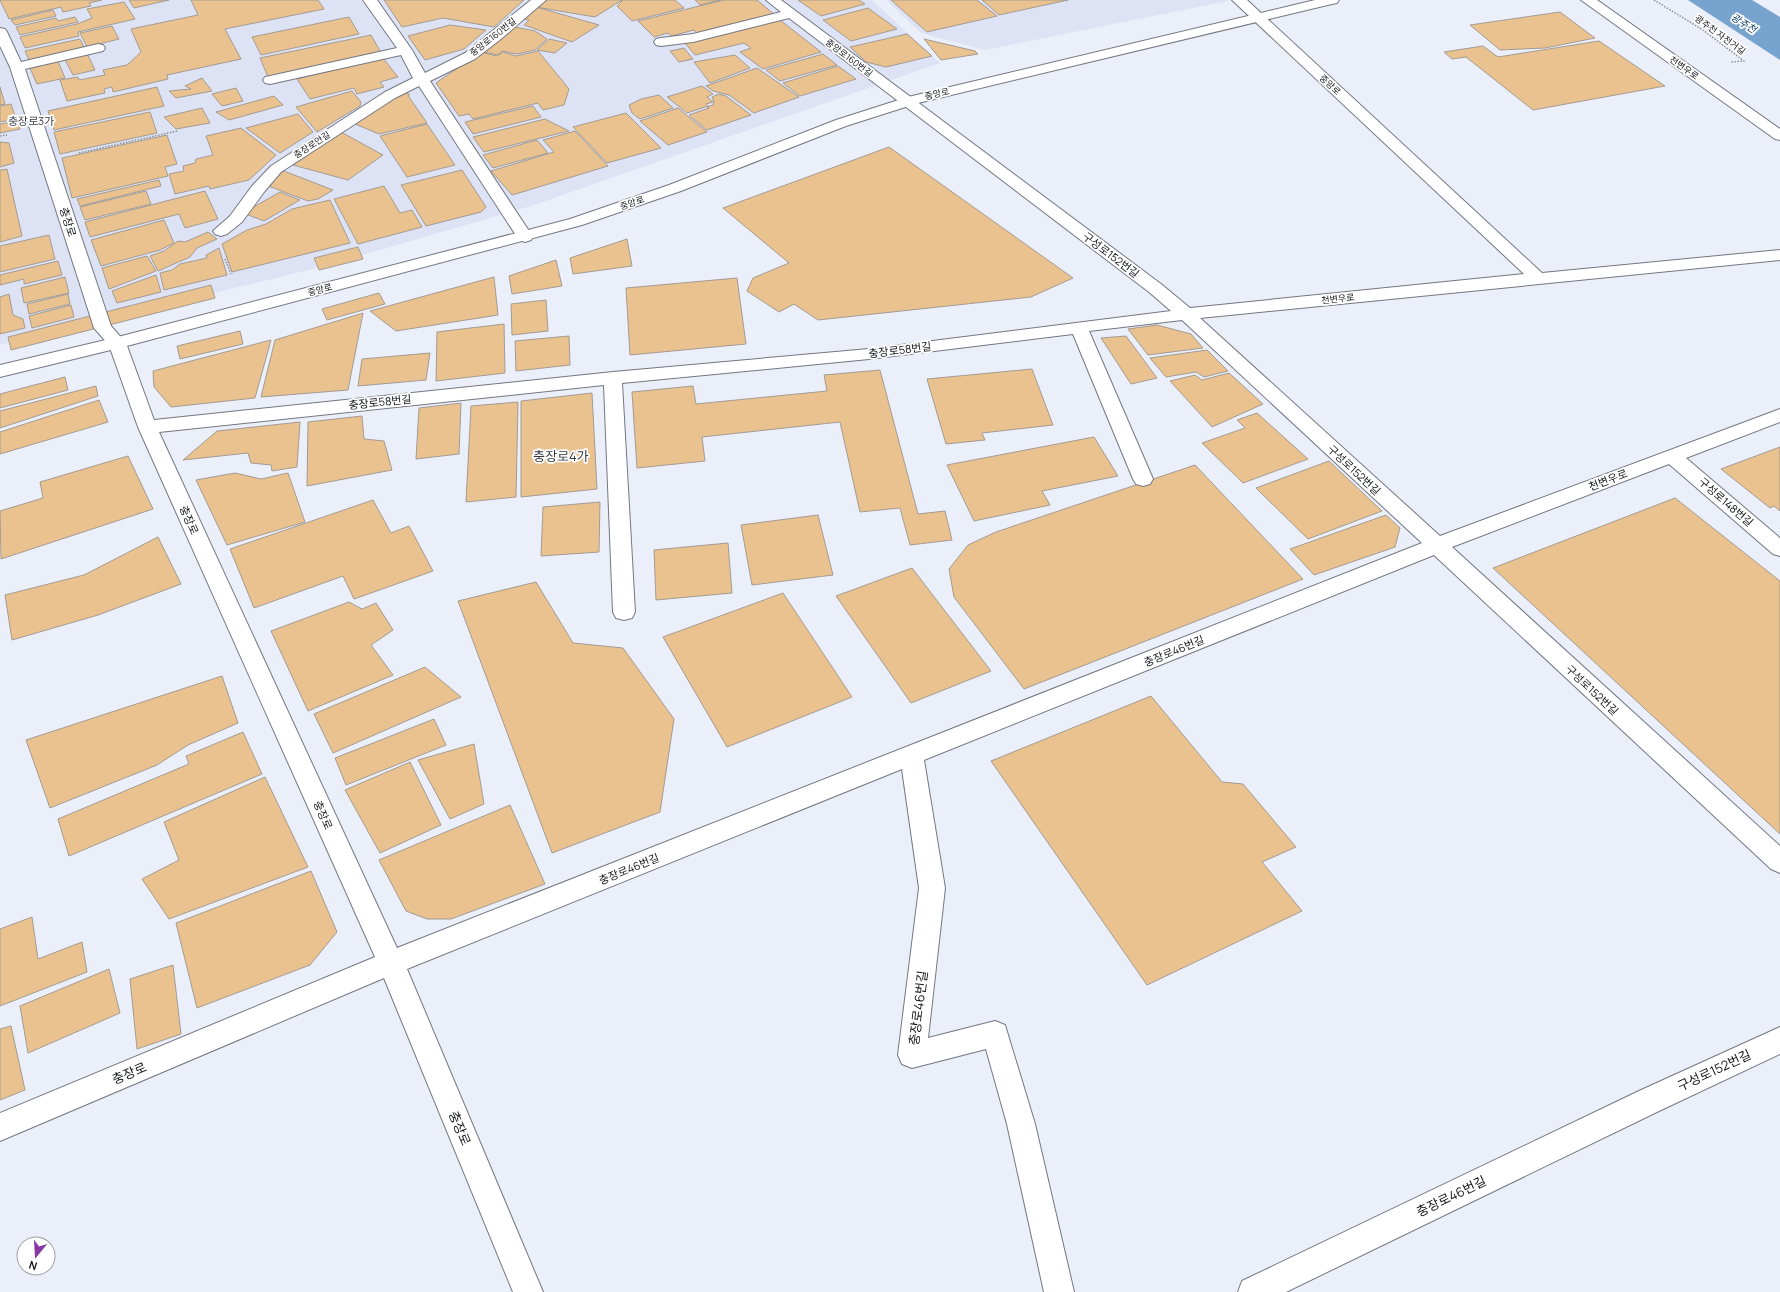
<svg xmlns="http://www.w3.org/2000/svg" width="1780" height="1292" viewBox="0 0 1780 1292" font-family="Manrope,'Noto Sans KR',sans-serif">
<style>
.built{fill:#dde3f4}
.water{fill:#77a3cf}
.building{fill:#eac290;stroke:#a39b92}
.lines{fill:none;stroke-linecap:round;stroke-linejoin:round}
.minor-casing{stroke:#747781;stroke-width:2}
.major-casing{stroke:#747781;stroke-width:2}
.path{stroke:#8a8d95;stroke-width:1.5;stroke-dasharray:1.5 1.5;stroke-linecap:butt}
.minor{fill:#fff;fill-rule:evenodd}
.major{fill:#fff;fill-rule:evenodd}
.labels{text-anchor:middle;stroke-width:3.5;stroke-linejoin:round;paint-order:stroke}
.far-street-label{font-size:9px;fill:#131418;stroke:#fff}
.far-water-label{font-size:10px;font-style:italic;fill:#083b64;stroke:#fff}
.far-quarter-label{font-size:11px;fill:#373a43;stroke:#fff}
.street-label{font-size:11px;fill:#131418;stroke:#fff}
.quarter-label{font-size:13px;fill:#373a43;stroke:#fff}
.near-street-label{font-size:13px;fill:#131418;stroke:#fff}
</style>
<rect width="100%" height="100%" fill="#ebeffa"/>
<g class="built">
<polygon points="0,0 872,0 940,63 534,205 325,266 0,345"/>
<polygon points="886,0 1226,0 1228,1 985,50 921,33"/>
</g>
<polygon class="water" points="1688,0 1752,0 1780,17 1780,60"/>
<g class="building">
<polygon points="0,0 102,0 89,3 91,6 63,12 61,7 9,19"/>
<polygon points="129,0 169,0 134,8"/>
<polygon points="191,0 318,0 324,9 225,29 241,59 167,75 168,79 113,92 112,87 104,89 105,93 67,101 60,80 78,77 79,80 105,75 103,70 127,65 141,52 131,29 198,15"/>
<polygon points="384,0 524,0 494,27 443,18 402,27"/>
<polygon points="544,0 622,0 595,17 536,7"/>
<polygon points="623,0 675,0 684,8 632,21 617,6"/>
<polygon points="695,0 720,0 700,5"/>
<polygon points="724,0 757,0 776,16 699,35 694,30 671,36 668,33 654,37 638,21"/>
<polygon points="798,0 859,0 865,4 821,16"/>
<polygon points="891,0 977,0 997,16 927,32"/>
<polygon points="982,0 1068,0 999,15"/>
<polygon points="124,2 135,19 78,32 79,36 25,48 20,37 77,24 92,18 87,9"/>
<polygon points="535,7 543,9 599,25 572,42 524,25 529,20 521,19"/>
<polygon points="868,8 897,29 851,41 823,20"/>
<polygon points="53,10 56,16 15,25 11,20"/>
<polygon points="1560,12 1595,38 1545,48 1500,50 1470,25"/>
<polygon points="75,17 78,22 20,35 16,27 56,18 58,21"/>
<polygon points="349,17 359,34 261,55 252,37"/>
<polygon points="780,20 821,52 763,69 740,52 751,48 744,43 695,55 684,42"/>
<polygon points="450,25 486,30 464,49 425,60 408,36"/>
<polygon points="112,26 119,39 87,47 80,33"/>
<polygon points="515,27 535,31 547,39 535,50 517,54 502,51 498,55 484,52"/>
<polygon points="907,34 932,56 886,67 866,62 850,47"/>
<polygon points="371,35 381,53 268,77 260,58"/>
<polygon points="80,39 85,49 30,62 25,51"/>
<polygon points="549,39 567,43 555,53 537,50"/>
<polygon points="924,39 975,51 978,54 941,60"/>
<polygon points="1599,41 1665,86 1533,110 1466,57 1452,59 1444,52 1483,46 1498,57"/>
<polygon points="684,48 693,59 679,62 670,51"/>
<polygon points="538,51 569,89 564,105 543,110 538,103 473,119 469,114 459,116 436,83 481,52 497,56 503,52 516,56"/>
<polygon points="87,53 95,70 73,75 64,58"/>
<polygon points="823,54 837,65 780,81 766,70"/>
<polygon points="735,55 750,68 710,83 694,62"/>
<polygon points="383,58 398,77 380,82 384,87 357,94 354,88 310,99 297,79"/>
<polygon points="57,59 65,78 37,84 29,66"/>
<polygon points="838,66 856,79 800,96 783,83"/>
<polygon points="757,68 799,97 754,113 729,95 713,91 706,86"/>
<polygon points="202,78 212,91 176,98 169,91 191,89 185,86"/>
<polygon points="702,86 713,94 707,97 713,102 706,104 708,106 687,113 667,97"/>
<polygon points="0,87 5,104 0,105"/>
<polygon points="157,87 164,106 54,130 48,111"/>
<polygon points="236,88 243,101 222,106 212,94"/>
<polygon points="352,91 361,102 360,106 317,132 296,107"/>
<polygon points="402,93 409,94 409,97 427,123 379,134 355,124"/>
<polygon points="719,94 726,96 751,115 707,130 689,115 709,108 707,107 713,105 714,102 712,97"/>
<polygon points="659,95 673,108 640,119 632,113 629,105 641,99"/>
<polygon points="274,96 283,105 229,120 216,112"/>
<polygon points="11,104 16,119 0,122 0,106"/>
<polygon points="533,106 541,117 473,134 465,122"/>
<polygon points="202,108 210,123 176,129 164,117"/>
<polygon points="678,108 707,132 668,145 640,121"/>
<polygon points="150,112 157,133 60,154 54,132"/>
<polygon points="626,113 661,148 607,163 573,127"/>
<polygon points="298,114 313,132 280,153 246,128"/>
<polygon points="545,119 569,131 484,152 473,137"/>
<polygon points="17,121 20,129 0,133 0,124"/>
<polygon points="427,124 455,165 407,177 380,136"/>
<polygon points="241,128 276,155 249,180 210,189 209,186 175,194 169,174 184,171 183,166 195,163 196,159 213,155 206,136"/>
<polygon points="575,131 608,166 512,195 491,171 554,152 543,140"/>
<polygon points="341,132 383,155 348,180 293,165"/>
<polygon points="167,135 177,164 165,167 168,176 72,198 62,158"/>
<polygon points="537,140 548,153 493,168 483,155"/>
<polygon points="0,142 9,143 14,163 0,167"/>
<polygon points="889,147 1073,278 1031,297 818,320 794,304 779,312 747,291 753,278 789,263 723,208"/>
<polygon points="7,169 22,236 0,242 0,170"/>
<polygon points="462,170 486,207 481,212 426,226 401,185"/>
<polygon points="284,171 333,190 318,199 308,201 263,184"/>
<polygon points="159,180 161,186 80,206 77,199"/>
<polygon points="384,186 400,213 412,210 422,227 358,244 334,199"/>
<polygon points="146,191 151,204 85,220 80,207"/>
<polygon points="205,191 218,219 185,228 179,214 90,237 85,222"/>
<polygon points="280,192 300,200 264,221 243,213"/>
<polygon points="330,200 350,243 232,272 222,244 247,230 266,224 292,209"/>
<polygon points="164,220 174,243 160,250 101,266 91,240"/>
<polygon points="208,232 217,239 197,248 190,257 158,271 150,256 164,251 178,241 185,242"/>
<polygon points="49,235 55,259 0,272 0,246"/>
<polygon points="627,239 632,266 573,274 570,258"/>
<polygon points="358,247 363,259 319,270 314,258"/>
<polygon points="219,248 227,275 164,290 160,273 172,270 180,264 207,258 206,255"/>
<polygon points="147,256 156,271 109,289 102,268"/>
<polygon points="556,260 562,286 512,294 509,276"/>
<polygon points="58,261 62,275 24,284 24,279 0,285 0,275"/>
<polygon points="156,275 161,292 117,303 112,291"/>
<polygon points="65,277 69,293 24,303 21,288"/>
<polygon points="494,277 498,315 396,331 370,311"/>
<polygon points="737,278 746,344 630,355 626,288"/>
<polygon points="211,285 215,298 11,350 8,337"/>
<polygon points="379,293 385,304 327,320 322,309"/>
<polygon points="9,294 13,315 23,319 25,328 0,334 0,297"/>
<polygon points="68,294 70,304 29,314 27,304"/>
<polygon points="546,300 548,331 512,335 511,304"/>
<polygon points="71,305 74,317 32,328 29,316"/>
<polygon points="363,313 348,390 261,397 275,340"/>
<polygon points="504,324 505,373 436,381 437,332"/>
<polygon points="1157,325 1191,334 1203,348 1148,355 1128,329"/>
<polygon points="240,331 243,344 180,359 177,346"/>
<polygon points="569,336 570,365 516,371 515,341"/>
<polygon points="1126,336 1157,378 1131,384 1101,338"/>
<polygon points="271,340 255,398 171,407 154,387 153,371"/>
<polygon points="1207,350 1228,371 1204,377 1196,372 1166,377 1150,358"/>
<polygon points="430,353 426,380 358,386 362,359"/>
<polygon points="1032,369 1053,425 982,433 985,440 946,444 927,379"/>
<polygon points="880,370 918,514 945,511 952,540 910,545 900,508 860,512 840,422 702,437 705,461 637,468 632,392 693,386 696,404 827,391 824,375"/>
<polygon points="1229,373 1263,404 1212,427 1170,381 1195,375 1202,380"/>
<polygon points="65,377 68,390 0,408 0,394"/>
<polygon points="96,386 98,396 0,428 0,411"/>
<polygon points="592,393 597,489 521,497 521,401"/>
<polygon points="99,400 108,422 0,454 0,432"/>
<polygon points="518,402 516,497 466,502 471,406"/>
<polygon points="461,403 459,454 416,459 419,408"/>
<polygon points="1257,413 1308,459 1243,483 1202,443 1245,428 1237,420"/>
<polygon points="362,416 364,439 384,441 392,470 307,486 308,422"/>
<polygon points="300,422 297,467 272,471 271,465 251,463 248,453 183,460 217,431"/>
<polygon points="1094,437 1118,476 1042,491 1050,505 974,521 947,465"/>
<polygon points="1780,447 1780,511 1774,506 1770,508 1721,469"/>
<polygon points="128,456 153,509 1,559 0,511 43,498 40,482"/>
<polygon points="1329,461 1382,511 1308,539 1256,488"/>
<polygon points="1195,465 1303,579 1024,689 954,597 949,569 968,545 996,532"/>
<polygon points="235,473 261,479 288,473 305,522 227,545 196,480"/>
<polygon points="1675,498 1780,581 1780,834 1493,568"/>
<polygon points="373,500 391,533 409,526 433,571 354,599 343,576 254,608 230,549"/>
<polygon points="600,502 599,552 541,556 543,507"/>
<polygon points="818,515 833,575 752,585 741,525"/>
<polygon points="1386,515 1400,528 1395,547 1314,575 1290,549"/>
<polygon points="158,537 181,584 98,615 12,640 5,595 84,575"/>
<polygon points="728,543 732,593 656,600 654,550"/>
<polygon points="912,568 991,671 911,703 836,596"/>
<polygon points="536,582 573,643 623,648 674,719 660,812 552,853 458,601"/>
<polygon points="783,593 852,697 727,747 663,637"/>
<polygon points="349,602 362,609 376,603 393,630 371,645 393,675 308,711 271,631"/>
<polygon points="425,667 461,697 333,753 314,714"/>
<polygon points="222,676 238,723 188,745 157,765 50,808 26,740"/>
<polygon points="1151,696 1222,782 1243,784 1296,847 1262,862 1302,911 1147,985 991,761"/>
<polygon points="434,719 446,745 346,785 335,758"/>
<polygon points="243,732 262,774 69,856 58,819 189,764 186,756"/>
<polygon points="474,744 484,804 450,819 418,760"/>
<polygon points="410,762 441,825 380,853 345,790"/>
<polygon points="265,777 308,867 169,919 142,879 179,860 164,822"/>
<polygon points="510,805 545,884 451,919 427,919 406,911 379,860"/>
<polygon points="311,871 337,932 310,965 197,1008 176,923"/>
<polygon points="32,917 38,959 82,942 87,972 0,1006 0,929"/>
<polygon points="173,965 181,1034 137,1049 130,979"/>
<polygon points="109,969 120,1013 28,1053 20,1006"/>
<polygon points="11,1026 25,1090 0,1100 0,1029"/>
</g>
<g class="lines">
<g class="minor-casing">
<g id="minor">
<polygon points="363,0 377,0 412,50 425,73 465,53 531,0 546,0 501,39 475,59 430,81 533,237 531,240 525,242 519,240 419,86 395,98 281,172 264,192 242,222 227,234 221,236 215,234 213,231 230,216 252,186 271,166 385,92 413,78 401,55 270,84 265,83 263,80 265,77 270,76 397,48"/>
<path d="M766,0H781L1161,284L1190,308L1524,274L1232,0H1247L1542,273L1780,250V260L1200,318L1440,536L1780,409V422L1686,458L1780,538V556L1773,554L1669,464L1452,547L1780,846V873L1771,869L1434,555L924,760L945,888L928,1038L995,1021L1005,1025L1035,1124L1074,1292H1044L1007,1124L986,1049L912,1068L902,1064L898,1055L919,888L902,769L407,969L543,1292H513L384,978L0,1141V1113L375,957L138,427L109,345L94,328L10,67L0,46V28L5,29L7,32L21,62L98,44L103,45L105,48L103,51L25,69L111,326L126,343L154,420L613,372L869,349L1171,311L1149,292L789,18L693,42L661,46L656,45L654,42L656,39L661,38L693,34L781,12ZM1182,320L1422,543L397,948L159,432L604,385L613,612L616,618L624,620L632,618L635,612L622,383L869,359L1073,334L1133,479L1136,484L1143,486L1150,484L1153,479L1089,331Z"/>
<polygon points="1581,0 1597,0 1780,129 1780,140 1775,139"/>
<polygon points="1780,1027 1780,1054 1659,1111 1286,1292 1238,1292 1242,1281 1639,1091"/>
</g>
</g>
<g class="major-casing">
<polygon id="major" points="1315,0 1339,0 1337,3 1332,4 918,103 846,126 681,191 582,225 123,347 0,377 0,365 114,338 570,219 669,185 836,120 908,97"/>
</g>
<g class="path">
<polyline points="1654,0 1703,30 1744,61 1731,62"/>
<polyline points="0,136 7,135"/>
<polyline points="79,153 177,131"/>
<polyline points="225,259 231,274"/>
</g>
<use href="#minor" class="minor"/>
<use href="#major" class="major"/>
</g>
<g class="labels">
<g class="far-street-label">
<text transform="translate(1720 35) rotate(36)" y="3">광주천 자전거길</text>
<text transform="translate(493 37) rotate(-38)" y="3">중앙로160번길</text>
<text transform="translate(849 58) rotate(37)" y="3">중앙로160번길</text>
<text transform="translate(1684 68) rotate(35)" y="3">천변우로</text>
<text transform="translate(1330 85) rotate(43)" y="3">중앙로</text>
<text transform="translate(937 94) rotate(-13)" y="3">중앙로</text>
<text transform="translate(312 145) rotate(-33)" y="3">충장로안길</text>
<text transform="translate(632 203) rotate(-19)" y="3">중앙로</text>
<text transform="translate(320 290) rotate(-15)" y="3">중앙로</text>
<text transform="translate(1338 299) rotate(-6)" y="3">천변우로</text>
</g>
<g class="far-water-label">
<text transform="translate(1744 23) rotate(32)" y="4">광주천</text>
</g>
<g class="far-quarter-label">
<text x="31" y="125">충장로3가</text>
</g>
<g class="street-label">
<text transform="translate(68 222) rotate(72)" y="4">충장로</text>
<text transform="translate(1111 255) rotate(37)" y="4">구성로152번길</text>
<text transform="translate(900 350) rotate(-7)" y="4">충장로58번길</text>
<text transform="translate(380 402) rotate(-6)" y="4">충장로58번길</text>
<text transform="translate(1354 470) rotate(43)" y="4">구성로152번길</text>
<text transform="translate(1608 480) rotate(-21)" y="4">천변우로</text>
<text transform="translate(1726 502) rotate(41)" y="4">구성로148번길</text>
<text transform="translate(189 520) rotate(66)" y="4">충장로</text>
<text transform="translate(1174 651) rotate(-22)" y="4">충장로46번길</text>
<text transform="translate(1592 690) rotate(43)" y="4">구성로152번길</text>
<text transform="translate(323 815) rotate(66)" y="4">충장로</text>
<text transform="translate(629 869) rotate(-22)" y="4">충장로46번길</text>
</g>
<g class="quarter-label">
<text x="561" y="461">충장로4가</text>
</g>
<g class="near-street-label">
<text transform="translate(918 1008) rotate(-83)" y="5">충장로46번길</text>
<text transform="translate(1714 1070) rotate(-25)" y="5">구성로152번길</text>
<text transform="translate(129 1073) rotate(-23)" y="5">충장로</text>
<text transform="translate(460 1128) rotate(67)" y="5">충장로</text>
<text transform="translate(1451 1196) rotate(-26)" y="5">충장로46번길</text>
</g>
</g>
<g transform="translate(36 1256) rotate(198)"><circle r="19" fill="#ffffff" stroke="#a1a1a3"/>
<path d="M0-3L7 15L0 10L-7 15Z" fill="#8a37a6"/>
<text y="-6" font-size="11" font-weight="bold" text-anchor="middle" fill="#131418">N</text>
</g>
</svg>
